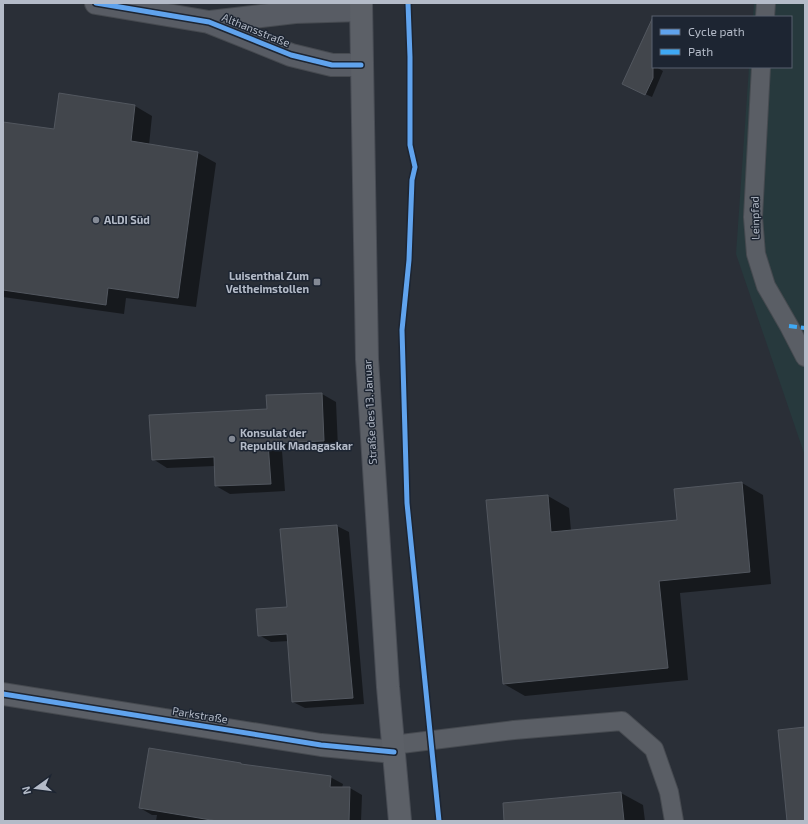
<svg xmlns="http://www.w3.org/2000/svg" width="808" height="824" viewBox="0 0 808 824" font-family="'Exo 2',sans-serif">
<style>
.green{fill:#27393d}
.shadow{fill:#0007}
.building{fill:#42464c;stroke:#52575f}
.lines{fill:none;stroke-linecap:round;stroke-linejoin:round}
.lane-casing{stroke:#464a50;stroke-width:20}
.street-casing{stroke:#464a50;stroke-width:24}
.secondary-casing{stroke:#464a50;stroke-width:24}
.primary-casing{stroke:#484c54;stroke-width:24}
.lane{stroke:#5a5e65;stroke-width:18}
.street{stroke:#5a5e65;stroke-width:22}
.secondary{stroke:#585c64;stroke-width:22}
.primary{stroke:#5c6067;stroke-width:22}
.quiet{stroke:#3fa9f5;stroke-width:4;stroke-dasharray:8 4;stroke-linecap:butt}
.cycleway-casing{stroke:#1d2532;stroke-width:8}
.cycleway{stroke:#60a3ed;stroke-width:5}
.poi-dot{fill:#848a95;stroke:#1d2532;stroke-width:1.5}
.labels{text-anchor:middle;stroke-width:3;stroke-linejoin:round;paint-order:stroke}
.street-label{font-size:11px;fill:#b4bbc8;stroke:#1d2532}
.poi-label{font-size:11px;font-weight:bold;fill:#b4bbc8;stroke:#1d2532;text-anchor:start}
</style>
<rect width="100%" height="100%" fill="#2a2f37"/>
<polygon class="green" points="754,3 805,3 805,456 736,254 749,67 791,67 791,17 753,17"/>
<g class="shadow">
<polygon points="653,65 653,67 656,67 663,71 652,97 629,87"/>
<polygon points="135,106 152,116 149,145 198,153 216,163 196,307 126,298 124,314 3,297 3,123 54,130"/>
<polygon points="322,394 336,402 338,448 282,451 285,491 230,494 216,486 215,466 167,468 153,459 268,410"/>
<polygon points="742,483 763,495 771,584 680,593 688,680 525,696 504,684 548,496 569,508 571,531 679,521"/>
<polygon points="337,526 349,532 364,704 305,708 293,702 289,641 271,642 259,635 288,608 281,530"/>
<polygon points="241,764 243,765 330,777 343,784 342,788 350,788 362,795 361,821 156,821 157,815 152,815 140,808"/>
<polygon points="621,793 643,805 645,821 524,821 522,802"/>
</g>
<g class="building">
<polygon points="653,17 653,78 645,95 622,84"/>
<polygon points="59,93 135,105 131,141 198,152 178,298 108,288 106,305 3,290 3,122 54,129"/>
<polygon points="322,393 324,441 268,443 271,484 215,486 214,457 152,460 149,415 267,409 266,395"/>
<polygon points="742,482 750,572 659,581 668,668 503,684 486,500 548,495 551,532 677,520 674,489"/>
<polygon points="337,525 353,698 292,702 287,634 258,636 256,609 287,607 280,529"/>
<polygon points="805,727 805,821 787,821 778,730"/>
<polygon points="149,748 241,763 241,764 331,776 330,787 350,787 349,821 217,821 139,808"/>
<polygon points="621,792 624,821 504,821 503,803"/>
</g>
<g class="lines">
<g class="lane-casing">
<g id="lane">
<polyline points="765,17 766,3"/>
<polyline points="761,67 753,217 756,254 766,286 789,326 805,357"/>
<polyline points="393,745 514,730 622,721 654,749 669,792 674,821"/>
</g>
</g>
<g class="street-casing">
<polyline id="street" points="3,694 321,745 394,752"/>
</g>
<g class="secondary-casing">
<g id="secondary">
<polyline points="96,3 209,22 291,55 332,65 361,65"/>
<polyline points="210,22 295,12 361,10"/>
</g>
</g>
<g class="primary-casing">
<polyline id="primary" points="361,3 367,359 388,687 400,821"/>
</g>
<use href="#lane" class="lane"/>
<use href="#street" class="street"/>
<use href="#secondary" class="secondary"/>
<use href="#primary" class="primary"/>
<polyline class="quiet" points="789,326 805,328"/>
<g class="cycleway-casing">
<g id="cycleway">
<polyline points="96,3 209,22 291,55 332,65 361,65"/>
<polyline points="408,3 410,57 410,145 415,167 412,180 409,260 402,330 407,503 439,821"/>
<polyline points="3,694 321,745 394,752"/>
</g>
</g>
<use href="#cycleway" class="cycleway"/>
</g>
<g class="poi-dot">
<circle cx="96" cy="220" r="4"/>
<rect x="313" y="278" width="8" height="8" rx="2"/>
<circle cx="232" cy="439" r="4"/>
</g>
<g class="labels">
<g class="street-label">
<text transform="translate(256 30) rotate(22)" y="4">Althansstraße</text>
<text transform="translate(755 218) rotate(-91)" y="4">Leinpfad</text>
<text transform="translate(370 412) rotate(-93)" y="4">Straße des 13. Januar</text>
<text transform="translate(200 715) rotate(9)" y="4">Parkstraße</text>
</g>
<g class="poi-label">
<text x="104" y="224">ALDI Süd</text>
<text x="309" y="280" text-anchor="end">Luisenthal Zum<tspan x="309" dy="13">Veltheimstollen</tspan></text>
<text x="240" y="437">Konsulat der<tspan x="240" dy="13">Republik Madagaskar</tspan></text>
</g>
</g>
<rect width="808" height="824" fill="none" stroke="#b4bbc8" stroke-width="8"/>
<rect x="652" y="16" width="140" height="52" fill="#1d2532" stroke="#59616e"/>
<rect x="660" y="29" width="20" height="6" fill="#60a3ed" stroke="#59616e"/>
<text x="688" y="36" font-size="12" fill="#b4bbc8">Cycle path</text>
<rect x="660" y="49" width="20" height="6" fill="#3fa9f5" stroke="#59616e"/>
<text x="688" y="56" font-size="12" fill="#b4bbc8">Path</text>
<g transform="translate(36 788) rotate(256)" stroke="#1d2532" stroke-width="3" paint-order="stroke">
<path d="M0-3L7 15L0 10L-7 15Z" fill="#b4bbc8"/>
<text y="-6" font-size="11" font-weight="bold" text-anchor="middle" fill="#b4bbc8">N</text>
</g>
</svg>
